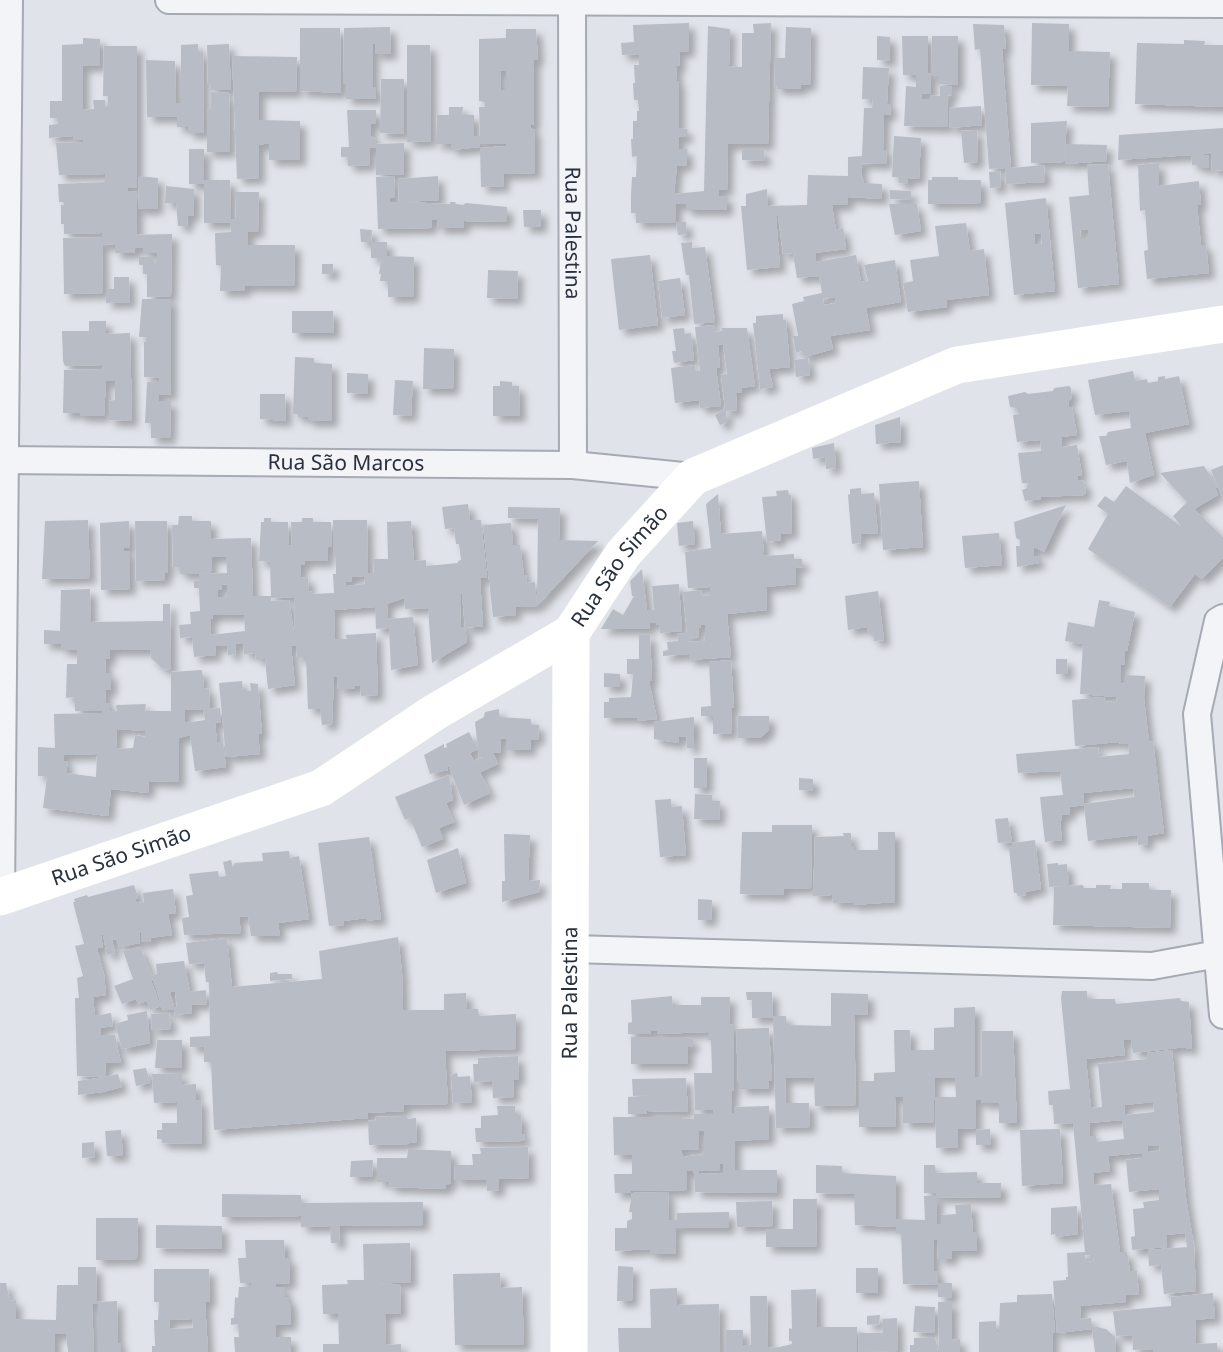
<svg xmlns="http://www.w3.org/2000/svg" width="1223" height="1352" viewBox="0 0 1223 1352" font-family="'Noto Sans',sans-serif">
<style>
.building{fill:#b8bcc5;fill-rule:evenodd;filter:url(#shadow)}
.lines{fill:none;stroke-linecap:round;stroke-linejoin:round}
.street-casing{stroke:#a5aab3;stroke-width:30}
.street{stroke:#f3f4f7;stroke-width:26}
.secondary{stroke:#fff;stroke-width:37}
.labels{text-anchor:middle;stroke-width:6;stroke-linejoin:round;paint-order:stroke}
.street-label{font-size:21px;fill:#29313f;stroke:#f0f2f6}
</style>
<defs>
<filter id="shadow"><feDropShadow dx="6" dy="6" stdDeviation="3.5" flood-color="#0004"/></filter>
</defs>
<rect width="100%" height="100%" fill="#e0e3e9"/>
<g class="building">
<polygon points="689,23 689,51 679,52 680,66 676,66 677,81 679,81 679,128 687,129 687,137 679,137 679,149 687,149 687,165 677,166 674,194 704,191 708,26 730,29 729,66 742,67 742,33 754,33 753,24 771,23 768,144 728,144 727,190 719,190 719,196 727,196 727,210 686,210 686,204 676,204 676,222 636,223 636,213 631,213 631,195 632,177 636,177 637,156 632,157 631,139 633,139 633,121 637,121 637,111 639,111 638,100 634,100 633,83 635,83 634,65 639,65 639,54 622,55 621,43 634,42 633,25"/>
<polygon points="1032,23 1069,24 1069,51 1110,52 1108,107 1067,106 1068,86 1031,85"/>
<polygon points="973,24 1004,25 1006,49 1002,49 1011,168 1044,165 1045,182 1006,184 1005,168 989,169 980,49 975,50"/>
<polygon points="390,27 391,54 375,54 375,44 373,44 373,87 376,87 376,99 346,99 346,84 343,84 344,28"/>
<polygon points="786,27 811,28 810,85 801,85 801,89 777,89 777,86 775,87 774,58 785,58"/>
<polygon points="300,28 340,28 341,93 300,91"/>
<path d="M506,29H536L538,60H534V125L531,124V128L535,130V173L503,174L504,186L481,187L480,148L506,146L507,144H479L480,147L451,150V144H436L437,115H449V107H463L462,115H474V136H480L479,107H485V102L479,101V39L506,38ZM506,70V90H501L500,71Z"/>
<polygon points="877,36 890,37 890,61 877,60"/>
<polygon points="902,36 928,36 928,73 931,73 932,36 958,36 958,85 939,84 939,76 931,76 931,94 922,94 921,99 930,99 930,95 940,96 940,86 952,86 952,96 948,95 947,127 904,126 906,86 916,87 916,75 903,75"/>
<polygon points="83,38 100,39 100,66 83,66 83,110 94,109 93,100 105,100 106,109 108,109 108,96 103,96 104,46 137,46 137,188 128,188 127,191 137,192 137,233 129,235 172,234 171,296 147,297 147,274 143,274 143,265 139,265 139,257 154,257 154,265 157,265 157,253 143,253 143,248 136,248 136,244 134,253 115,253 115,244 102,245 103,293 64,294 63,238 102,237 102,233 64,234 64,224 61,224 61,205 64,205 63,202 59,202 58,184 105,182 105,174 59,175 56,143 83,142 83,140 73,140 73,136 49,138 49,125 58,124 57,118 50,118 50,101 62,101 62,45 83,44"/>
<polygon points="1184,40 1205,41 1204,45 1223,45 1223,107 1135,104 1137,43 1184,44"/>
<polygon points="198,44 198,53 203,53 204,133 188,133 188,127 177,127 177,117 147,117 146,60 175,61 176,103 181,103 181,45"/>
<polygon points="229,44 231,90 211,90 211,84 208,84 207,45"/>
<polygon points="407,45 430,45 431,141 407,142"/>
<polygon points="232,56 297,57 296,92 259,92 259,120 300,121 300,160 269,160 269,143 259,145 259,178 237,179"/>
<path d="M863,67L889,68L887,104H891L890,115H884L883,150H887L886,164L862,163L861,172L864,183L882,184V199L848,197L847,205H832L836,230L843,228L846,249L815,253L816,262L856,255L861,282L868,281L864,265L895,260L901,302L866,308L870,330L830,336L833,349L805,357L801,351L796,353L793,336H798L792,304L804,301L803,297L822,293L819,276L797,278L793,253L783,254L778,216H776L780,267L747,270L741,206H746V194L767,189L768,206L807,205L808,175L848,176V157L862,156L864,108H872L873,99H862ZM835,297L836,303L824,305L823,299Z"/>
<polygon points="381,79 404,79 404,134 380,133"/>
<polygon points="211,92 229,93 230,152 207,152 207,109 211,109"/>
<polygon points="981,106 982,125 950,128 949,108"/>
<polygon points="347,110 376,110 376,124 371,124 371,136 376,139 376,144 404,143 404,174 376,175 376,147 370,148 370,165 348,166 348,157 341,157 341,147 349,147"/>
<polygon points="1067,121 1064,162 1031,163 1031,123"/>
<polygon points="1223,128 1223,170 1212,171 1211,153 1200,154 1209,156 1209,168 1200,168 1200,165 1192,165 1191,155 1118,160 1119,135"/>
<polygon points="977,130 978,162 964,163 961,131"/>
<polygon points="894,136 921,138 919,179 908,178 908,184 899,183 899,177 892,177"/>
<polygon points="1066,144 1107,145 1106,161 1065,164"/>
<polygon points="189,149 204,149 204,180 230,180 231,219 236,219 235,192 259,192 258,232 248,232 248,245 295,245 294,286 245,286 245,291 220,291 221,266 216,265 215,233 231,232 230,223 204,223 204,184 189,184"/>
<polygon points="742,150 764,150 765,161 742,160"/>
<polygon points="1159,163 1159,186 1199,181 1201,205 1197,205 1201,245 1206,245 1209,273 1147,279 1144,251 1148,250 1145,210 1140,211 1138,165"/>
<path d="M1108,164L1119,284L1078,288L1069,197L1089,195L1087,165ZM1088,229V239H1081L1080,230Z"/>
<polygon points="1000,171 1001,187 990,188 989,172"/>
<polygon points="139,176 158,178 157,209 138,209"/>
<polygon points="394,176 395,198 389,198 390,202 399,202 398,179 438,176 439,200 403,202 450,204 450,202 455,202 456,204 463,205 466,203 507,207 507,222 464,221 464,228 437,228 438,220 432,220 431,228 378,229 376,177"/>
<polygon points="932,177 958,177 958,180 981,180 981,203 928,204 928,180 932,180"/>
<polygon points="166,186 194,189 194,215 188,216 187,226 178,226 176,203 165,203"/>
<polygon points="890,190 911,191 911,200 890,199"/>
<path d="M1046,198L1055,291L1014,295L1005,203ZM1041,233L1042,244H1035L1034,234Z"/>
<polygon points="889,204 917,204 921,231 895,235"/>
<polygon points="523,210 541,210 541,227 524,227"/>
<polygon points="676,222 686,222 687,234 678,235"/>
<polygon points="966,223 970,251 984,249 989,295 946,300 947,307 908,312 903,283 913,281 910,260 939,256 935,226"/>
<polygon points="360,229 372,230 371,242 361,242"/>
<polygon points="371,242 387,242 387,256 414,257 413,297 388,297 388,281 380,281 381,274 379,274 381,259 371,258"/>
<polygon points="692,242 692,248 705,247 715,322 694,324 689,275 686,275 681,243"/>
<polygon points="650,255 658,325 619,330 611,259"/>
<rect x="322" y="264" width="11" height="10"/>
<polygon points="488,270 518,271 517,299 487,298"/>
<polygon points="114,277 129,277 130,302 106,303 106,289 114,289"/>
<polygon points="680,278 685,315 662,318 658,281"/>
<polygon points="142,299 171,299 171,395 159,394 159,401 171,401 170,438 151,438 151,423 145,423 147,382 159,382 159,378 144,377 144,342 146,342 146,337 139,337"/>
<polygon points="292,311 333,311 334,333 292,333"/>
<polygon points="783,314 783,320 786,320 790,367 769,369 773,387 760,389 753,323 756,323 756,316"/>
<polygon points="89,321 106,321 106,334 130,333 132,421 109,420 109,401 115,400 115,381 106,381 104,416 80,416 80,413 63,413 64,370 102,369 102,365 65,366 63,361 62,331 89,331"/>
<polygon points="715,325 715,332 722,331 722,328 747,328 755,386 741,388 742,392 736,393 737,410 726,411 727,422 720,425 715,415 725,409 721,375 727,374 723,344 718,345 720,367 716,368 721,406 700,408 699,400 675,403 671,368 695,365 696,371 700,371 695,327"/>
<polygon points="684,328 685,334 691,333 694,360 674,363 672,351 676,351 673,329"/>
<polygon points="424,348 454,349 453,389 423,389"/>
<polygon points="295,357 314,358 314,363 332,364 332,421 308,421 308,417 298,417 298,414 293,414"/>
<polygon points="808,358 810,375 796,377 794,360"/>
<polygon points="1133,371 1135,381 1147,379 1148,383 1158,381 1158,377 1165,376 1165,379 1179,376 1189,424 1145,433 1154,475 1130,483 1127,461 1106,465 1099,436 1106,436 1108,432 1131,428 1129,411 1095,415 1088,380"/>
<polygon points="347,373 368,374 368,394 347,393"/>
<polygon points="395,380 413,381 411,416 393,415"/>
<polygon points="500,381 512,382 512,386 519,386 520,416 493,416 493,386 500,386"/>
<polygon points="1069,386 1071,388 1072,398 1068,401 1069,407 1072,407 1077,435 1061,437 1062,447 1077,445 1082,475 1077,476 1078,480 1084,481 1086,492 1084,495 1041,497 1041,499 1025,501 1022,490 1027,488 1028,483 1022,483 1018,453 1041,451 1040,440 1017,442 1013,415 1019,414 1016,408 1010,407 1008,396 1025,392 1028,394 1053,391 1054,388"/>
<polygon points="260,394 285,394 286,421 260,419"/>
<polygon points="900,417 901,442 876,444 875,425"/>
<polygon points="834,443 836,468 826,469 825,457 813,459 812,448"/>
<polygon points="1223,465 1223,498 1211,470"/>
<polygon points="1204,466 1217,487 1215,488 1218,495 1194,509 1223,537 1223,558 1202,579 1195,574 1170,607 1088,549 1108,514 1097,506 1105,496 1114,502 1126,486 1182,527 1173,516 1187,502 1160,473"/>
<polygon points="919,481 923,547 883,550 879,484"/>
<polygon points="861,488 861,494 874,493 878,533 860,534 861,543 852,544 848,495 850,494 850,489"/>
<polygon points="788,490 789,495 791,495 792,533 780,534 781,540 767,542 762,497 777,496 776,491"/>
<path d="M718,494L721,534L762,531L764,556L794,554V559H802L803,567L795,568L796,584L766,587L767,610L727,614L731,657L689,660V654L663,656V651L668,650L667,642L678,641L677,634L687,633L683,592L701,590L702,596L710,595V587L688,588L685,552L711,548L706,504ZM701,625H705V641L688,642V638L699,637L698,628L701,627Z"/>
<path d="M468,504L470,520H481L487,578H480L483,626L465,628L462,594H461V601L455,602H460L461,627H465L467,642L432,663L428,608L405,609L404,598L387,604L388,619L413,617L418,665L391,670L389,628L376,629L375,607L334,610L335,639H347L345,635L376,633L378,695L361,696L360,685L355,686V689H338L337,677H334L332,724L322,725L320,709H308L306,657H297L296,645L291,646L295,685L268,689L265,659H256L255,653L244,654L243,644H235L236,654L228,655L227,646H215L216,655L194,657L192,637L180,638L179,625L191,624L190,612L200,611L199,588H194V581H199V574H180V567H173L172,525H178L179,516H192V521H211V539L251,538L253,596H271L270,562L259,561L261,522H264V518H271V522H288L289,545L292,546L291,522H302V518H313V522H331L332,547H328V561H305V565H301V578L308,577L309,592L313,591V594L334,593L333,574H336V556H333V520H367L368,573H374L373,559H388L387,522L411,521L414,561L426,560V566L458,563V561L461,560L459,544H456L454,528L445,529L442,507ZM212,557H226L227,573L199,574L211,572ZM364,576L365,584L346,586L345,582L352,581V577ZM227,584V597H218V590H222L221,585ZM294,597L295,632H294L289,600L271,601V598ZM213,615H244L245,631L211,635L210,619H213Z"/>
<polygon points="1066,505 1044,552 1034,547 1034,556 1039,556 1039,563 1017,567 1016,546 1020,546 1020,540 1016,538 1014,522"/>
<polygon points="508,507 560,508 559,540 598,541 537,606 515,607 516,615 493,617 483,525 511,523 513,545 520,545 524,575 526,575 527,583 535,582 537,606 538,519 508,518"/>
<polygon points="88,520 90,578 42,579 45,521"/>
<polygon points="129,521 130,548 124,548 124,551 130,551 130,589 101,590 100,523"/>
<polygon points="135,521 167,521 168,573 164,573 165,580 136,581"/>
<polygon points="693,521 695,544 679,546 677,523"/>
<polygon points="999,533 1002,565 965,568 962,536"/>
<polygon points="642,569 647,610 654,610 652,586 679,584 682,631 660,633 659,625 656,625 656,623 649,623 650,629 601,629 613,609 623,615 634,596 632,596 630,581"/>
<path d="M90,589L91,622L163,621V604H170L171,670L163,669L151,658L150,650H110V659H105L106,673H111V690H106L105,703H110V711H117L116,705L146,704L145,711H171V672L202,670L204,688L209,689L210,709L220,708L221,722L215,723L217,742H223L226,767L195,771L190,735L179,738V782L149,781L148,793L111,789L108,816L43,808L47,776H38V747L55,748L54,714L102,713V711H75L74,697L66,698L67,664H77V650H61V644H44V630L60,631L61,590ZM203,709L205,720L185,723V710ZM117,729L145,731V737L135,735L133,748L116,749ZM97,754L96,777L66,773L68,761H63L64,755Z"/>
<polygon points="878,591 884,640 874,641 873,633 867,633 867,627 848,630 845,596"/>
<path d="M1099,600L1110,602L1109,606L1135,612L1127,651H1125V665L1121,664V683L1125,684V675L1145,676L1144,698L1149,742L1153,741L1164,833L1147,836L1148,844L1138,845L1137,835L1088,841L1084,805L1070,807V814L1062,815V821H1060L1062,840L1045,842L1040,797L1063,795L1060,771L1018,773L1016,754L1098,747L1099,757L1129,754L1128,744H1120L1119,742L1075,746L1072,700L1104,697L1105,702L1117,701L1116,697L1080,694L1083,644L1065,641L1068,622L1094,627ZM1133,788L1134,797L1084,804L1083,793Z"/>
<polygon points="639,635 650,635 652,681 649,681 657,719 637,721 637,718 604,718 604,702 609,702 609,698 631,697 633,674 627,674 627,659 639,659"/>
<polygon points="1056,659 1067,659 1068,674 1056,674"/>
<polygon points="731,660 734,707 731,708 732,733 713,734 713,716 701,716 701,707 711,706 709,662"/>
<polygon points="604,673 620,674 620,687 604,687"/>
<polygon points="242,681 243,691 251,691 250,683 258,684 262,734 258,734 260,754 226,757 219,683"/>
<path d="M499,709V717L531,719V725H539L538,740L531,739L530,750H506V739H500L501,752L493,753L498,764L480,772L490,793L464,805L447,762L448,770L430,774L424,755L444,744V748L447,747L446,744L469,732L478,749L475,722L484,717L485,712ZM478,749L479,757H483L474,761L470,753Z"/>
<polygon points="738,716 769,716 769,730 760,738 738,738"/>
<polygon points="694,717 694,748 687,748 686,737 679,736 679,743 654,739 654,722"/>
<rect x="694" y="758" width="13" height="30"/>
<polygon points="449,775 453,800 446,803 454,822 439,828 443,839 422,847 410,818 405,820 395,797"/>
<polygon points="799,778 813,779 813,791 799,790"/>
<polygon points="695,794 712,795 712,801 720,801 719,820 694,819"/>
<polygon points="671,799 671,807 682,806 686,855 660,857 655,800"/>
<polygon points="1008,818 1012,842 998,843 995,819"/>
<polygon points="772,825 812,825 811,888 784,889 784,895 740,894 742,832 772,832"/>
<polygon points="878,832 895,832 895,902 853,905 853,902 833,903 832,895 813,896 815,837 844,836 843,833 851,833 851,846 854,846 854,850 878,850"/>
<polygon points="504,834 530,835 528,881 540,880 539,892 502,902 502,881 505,881"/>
<polygon points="369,837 381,919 367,921 367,918 343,921 344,925 329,926 318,843"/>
<polygon points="1035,840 1041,889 1026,892 1026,895 1018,896 1017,893 1014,893 1009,848 1012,848 1012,843"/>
<polygon points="458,848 466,883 436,893 427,860"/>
<polygon points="289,851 290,858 299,856 309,919 278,923 280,936 251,936 248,916 239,917 241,933 184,935 182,918 189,917 186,896 193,895 189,874 218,871 219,877 226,876 223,862 231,860 233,867 235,863 263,861 262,853"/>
<polygon points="1058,863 1058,865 1067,864 1069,885 1049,887 1047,864"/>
<polygon points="1122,883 1149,883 1149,890 1171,890 1170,928 1053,925 1054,887 1083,885 1084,888 1096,888 1096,885 1111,885 1110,889 1122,889"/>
<polygon points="134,885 138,898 135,899 137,903 144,902 143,893 173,889 176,913 168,914 172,935 150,938 151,942 141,942 141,933 139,933 140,943 119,947 116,939 112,940 115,953 107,955 103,935 101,935 103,947 97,948 104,974 106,995 93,997 95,1016 111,1013 113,1026 100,1028 101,1035 115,1035 121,1063 106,1063 105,1077 118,1074 122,1087 103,1092 78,1095 78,1081 105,1077 77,1076 75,998 79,998 77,978 83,976 75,946 84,944 73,902 75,902 74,899 87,895 88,897"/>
<polygon points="698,899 712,900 711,920 698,920"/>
<polygon points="398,937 402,972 403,1010 444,1010 444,994 466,993 467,1009 478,1009 479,1016 516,1014 516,1049 445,1051 448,1104 404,1105 404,1111 368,1113 368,1118 214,1130 211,1062 204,1062 204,1047 190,1047 190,1037 210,1036 209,982 206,982 204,963 189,964 186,943 227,938 232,987 322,979 319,951"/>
<path d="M140,947L152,976L157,974L156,964L184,961L190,992L206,990L207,1004L191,1005L192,1013L175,1015L174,1010H163L161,1006L150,1010L147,1001L138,1004L136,999L122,1004L114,986L133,979L123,951ZM153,979L160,1000H158L151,980ZM175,991L177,1007H174L170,992Z"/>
<polygon points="277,972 278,974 292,974 292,979 270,981 270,973"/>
<path d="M1062,991H1087V999H1115L1116,1004L1180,998L1181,1001L1189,1002L1192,1049H1186V1047L1133,1053L1131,1040H1123L1125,1055L1086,1059L1091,1108L1102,1107L1098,1064L1147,1059V1053L1172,1050L1186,1198L1194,1246L1196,1291L1164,1294L1161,1265L1149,1266L1148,1250L1187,1247L1185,1233L1166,1235L1167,1247L1132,1250L1131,1237L1135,1236L1133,1209L1144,1208L1143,1202L1159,1200V1189L1129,1192L1126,1160L1142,1158V1153L1108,1156L1110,1171L1093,1173L1094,1185L1111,1184L1120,1252H1127L1130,1271H1137L1139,1294L1126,1295V1302L1080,1306L1081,1319L1091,1318L1092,1326L1106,1329L1115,1337L1116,1352H1095L1092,1329L1057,1333L1053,1281L1066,1280V1277H1068L1067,1253L1085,1252L1073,1123L1054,1124L1053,1105H1049L1048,1091L1070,1089L1061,998ZM1153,1102L1154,1112L1125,1115L1124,1105ZM1122,1120L1124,1139L1097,1142L1096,1136H1090L1089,1123ZM1159,1145L1160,1151L1148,1152L1147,1146ZM1085,1255H1093L1094,1261L1086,1262Z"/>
<polygon points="746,992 772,992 773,1018 752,1018 752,1000 747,1000"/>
<polygon points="831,993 868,994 868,1015 854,1014 856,1105 815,1106 814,1078 785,1078 786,1103 809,1103 810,1127 776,1128 773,1016 786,1016 787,1025 831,1026"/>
<path d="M672,996L673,1007H677V1005H701V997H730L729,1025L734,1024V1091H732V1113H734V1107L769,1106V1139L735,1141V1170H777V1193L695,1192L694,1173L693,1171H687V1190L631,1191V1193H615L614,1174H632V1155H614L613,1117H682V1119H694V1114H713V1110H695L694,1073H712L711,1040H708V1032L657,1034V1031H651V1034H628V1023L632,1022L631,1000ZM704,1130V1154L683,1157L681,1150H699V1131ZM720,1164H723V1173L699,1174V1171L720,1170Z"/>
<polygon points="975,1007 975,1077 982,1077 982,1031 1013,1031 1017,1123 999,1123 999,1103 982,1103 981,1100 976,1100 976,1128 958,1129 958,1147 936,1148 935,1097 956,1097 955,1078 935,1078 933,1123 903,1123 903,1097 895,1097 896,1127 859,1127 859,1081 874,1081 874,1073 895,1072 894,1030 910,1030 911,1050 934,1050 934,1028 954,1027 954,1008"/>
<polygon points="147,1011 150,1043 122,1049 115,1024 128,1020 127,1015"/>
<polygon points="169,1013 171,1029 152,1030 151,1014"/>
<polygon points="765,1028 769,1028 772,1081 768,1081 769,1089 740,1089 740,1082 738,1081 736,1029"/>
<polygon points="631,1037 685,1037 693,1039 693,1047 688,1047 688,1063 685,1064 631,1064"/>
<polygon points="157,1040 182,1040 182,1068 155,1068"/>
<polygon points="518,1056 519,1080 513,1080 514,1097 493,1098 492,1081 474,1082 473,1064 478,1064 478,1058"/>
<polygon points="146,1068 150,1083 136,1086 133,1070"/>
<polygon points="182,1073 182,1085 196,1084 196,1100 201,1100 202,1144 162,1143 162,1139 157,1139 157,1130 162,1130 162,1123 177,1123 177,1102 154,1103 152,1074"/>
<polygon points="457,1073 458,1077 470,1076 472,1102 453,1103 451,1077 453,1074"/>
<polygon points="686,1078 688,1112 647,1111 647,1114 628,1114 628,1097 656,1095 633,1096 632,1079"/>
<polygon points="497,1106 515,1106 515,1115 521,1115 522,1134 524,1134 525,1139 522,1141 476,1142 475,1128 481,1128 481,1116 498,1115"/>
<polygon points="407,1116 408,1119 416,1118 417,1142 409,1143 409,1144 369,1145 368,1121 376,1120 375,1117"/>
<polygon points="990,1129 991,1145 976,1145 976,1130"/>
<polygon points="1060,1129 1063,1183 1022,1186 1020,1130"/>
<polygon points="121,1130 123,1156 107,1156 105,1131"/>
<polygon points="94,1142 95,1157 82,1158 82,1143"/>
<polygon points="528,1147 529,1178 499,1179 499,1190 487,1191 486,1180 455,1180 454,1165 473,1165 472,1154 481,1154 480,1148"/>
<polygon points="408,1149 451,1151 451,1183 446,1185 446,1189 389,1187 390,1182 377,1182 377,1158 407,1158"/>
<polygon points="373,1160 372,1177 350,1177 351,1161"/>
<polygon points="816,1165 842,1166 842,1173 896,1176 896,1219 925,1220 924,1196 936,1196 936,1193 924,1193 924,1165 935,1165 936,1173 977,1172 977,1183 1001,1183 1001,1198 937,1197 937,1224 942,1224 942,1215 956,1214 955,1205 971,1204 973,1232 977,1232 977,1251 952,1251 952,1259 938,1259 937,1240 934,1240 934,1271 938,1271 938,1283 952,1283 952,1298 938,1297 938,1285 903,1284 901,1233 896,1233 896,1227 855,1225 854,1194 816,1193"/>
<polygon points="668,1192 669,1220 677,1220 677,1213 729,1212 729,1228 675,1228 676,1254 650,1254 650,1249 615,1251 615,1228 627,1228 627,1221 632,1219 632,1212 629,1212 632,1193"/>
<polygon points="222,1194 301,1195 301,1203 423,1202 423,1225 339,1226 340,1243 331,1243 330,1226 301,1227 301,1216 222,1217"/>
<polygon points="793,1199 817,1199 816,1247 766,1247 766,1229 793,1229"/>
<polygon points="772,1201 773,1226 737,1227 736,1202"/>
<polygon points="1077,1206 1078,1234 1056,1237 1055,1234 1051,1235 1051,1208"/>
<polygon points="96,1218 138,1218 137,1259 96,1260"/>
<polygon points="156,1225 222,1226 222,1249 156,1248"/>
<polygon points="245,1240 284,1240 285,1258 290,1258 290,1283 276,1284 275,1287 285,1287 285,1297 289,1297 289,1303 291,1303 291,1325 276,1325 276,1337 291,1337 291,1352 235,1352 234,1337 239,1337 238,1324 231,1325 231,1318 234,1318 235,1297 238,1298 239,1287 251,1287 251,1283 240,1283 238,1258 246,1258"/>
<polygon points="410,1243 411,1282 374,1284 400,1285 401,1313 385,1314 386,1345 401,1344 401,1352 323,1352 323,1344 339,1344 338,1314 323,1314 322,1285 348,1284 347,1280 364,1280 363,1244"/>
<polygon points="618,1266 633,1267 632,1301 617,1301"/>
<polygon points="78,1267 96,1267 97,1302 117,1301 118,1343 121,1343 121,1352 98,1352 98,1304 92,1304 94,1352 68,1352 66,1334 55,1334 55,1352 0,1352 0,1283 6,1283 10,1301 16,1300 16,1319 56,1320 57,1285 78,1285"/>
<rect x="856" y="1268" width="22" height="25"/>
<path d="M154,1269H209L210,1302H205L208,1352H152V1346H155L154,1320H158L159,1302H154ZM192,1319L193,1328L170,1329L169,1320Z"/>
<polygon points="500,1273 501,1288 522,1287 524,1345 455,1345 453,1274"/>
<polygon points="677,1288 677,1305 719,1304 720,1352 619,1352 618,1328 651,1328 650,1289"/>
<polygon points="816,1289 817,1327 857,1327 857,1352 726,1352 726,1330 743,1330 743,1345 751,1345 750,1296 767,1296 768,1348 779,1347 792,1344 792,1341 789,1341 789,1328 792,1329 791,1290"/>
<polygon points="1213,1293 1215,1318 1195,1320 1196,1340 1196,1344 1217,1343 1218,1352 1153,1352 1153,1349 1133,1350 1132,1335 1116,1336 1113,1311 1171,1306 1171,1297"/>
<polygon points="1052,1294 1055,1333 1053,1333 1053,1352 979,1352 979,1322 996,1321 997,1333 999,1332 1000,1303 1017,1302 1017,1295"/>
<polygon points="938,1302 952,1302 952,1340 960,1339 960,1352 939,1352"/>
<polygon points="915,1306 935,1307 934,1333 913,1332"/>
<polygon points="880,1315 879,1324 867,1325 867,1316"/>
<polygon points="897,1318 898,1351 859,1352 858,1333 883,1333 883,1319"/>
<polygon points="935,1337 938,1352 910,1352 910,1345 914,1345 914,1338"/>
</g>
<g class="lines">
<g class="street-casing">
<g id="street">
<polyline points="169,0 1223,4"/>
<path id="s1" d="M572,0L573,465"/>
<path id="s2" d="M0,460L573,465L693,477"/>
<polyline points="1223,618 1218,621 1197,714 1223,1015"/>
<polyline points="1,896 9,0"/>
<polyline points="572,949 1152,966 1223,953"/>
</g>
</g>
<use href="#street" class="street"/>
<g class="secondary">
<path id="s3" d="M0,897L321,788L435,712L571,633L623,554L693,477L957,365L1223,324"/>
<path id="s4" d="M569,1352L571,633"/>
</g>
</g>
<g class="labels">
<g class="street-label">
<text dy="7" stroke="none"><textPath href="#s1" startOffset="233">Rua Palestina</textPath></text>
<text dy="7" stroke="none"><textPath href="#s2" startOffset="346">Rua São Marcos</textPath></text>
<text dy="7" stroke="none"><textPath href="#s3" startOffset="716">Rua São Simão</textPath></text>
<text dy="7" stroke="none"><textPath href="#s3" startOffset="128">Rua São Simão</textPath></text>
<text dy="7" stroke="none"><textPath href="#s4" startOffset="359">Rua Palestina</textPath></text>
</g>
</g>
</svg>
